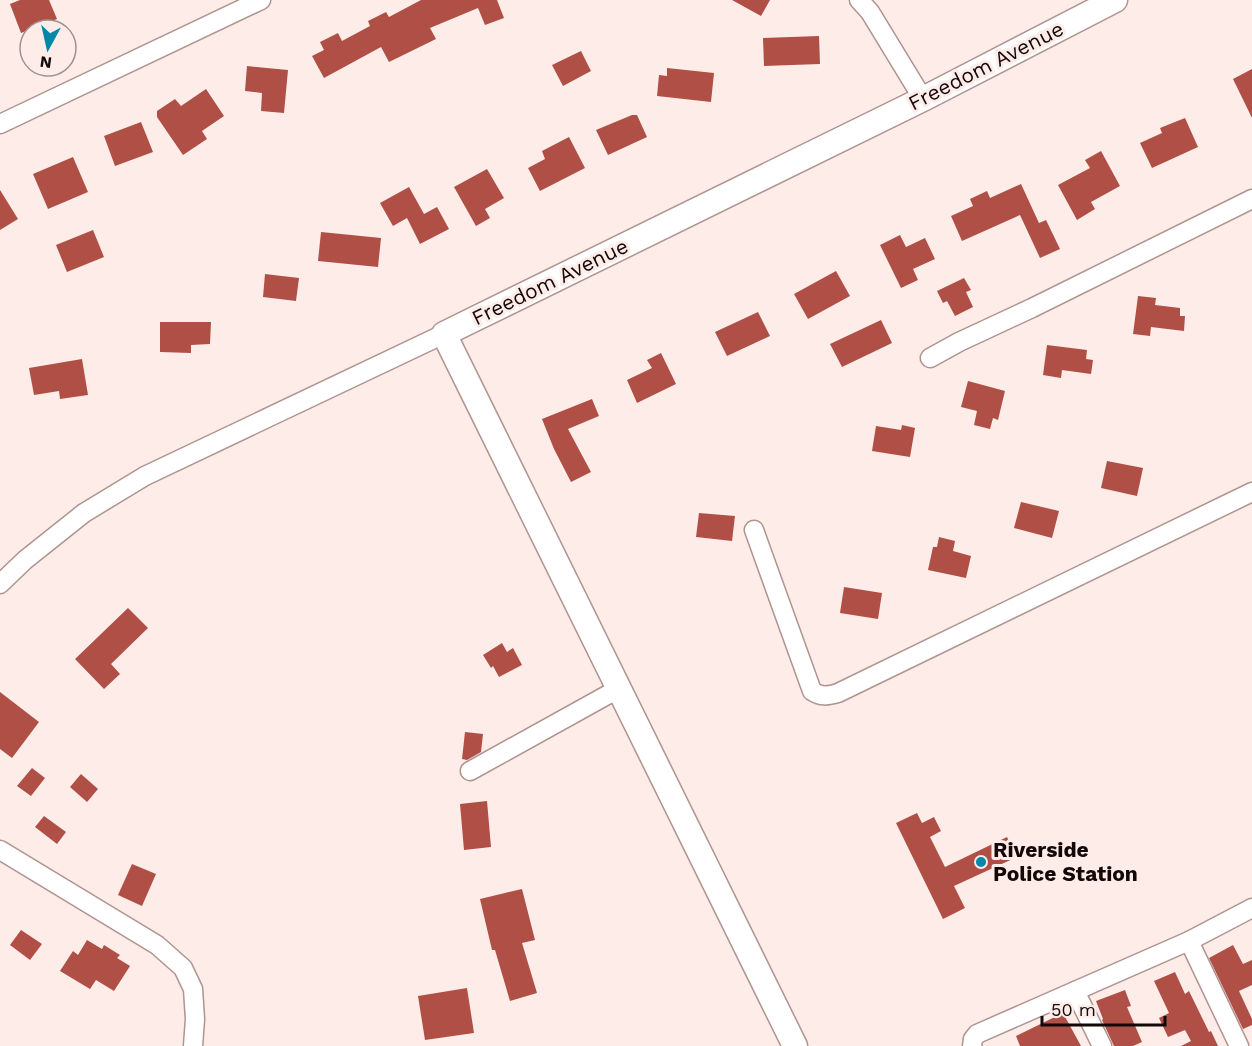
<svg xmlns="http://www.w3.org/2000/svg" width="1252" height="1046" viewBox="0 0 1252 1046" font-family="'Work Sans',sans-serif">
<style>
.building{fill:#b04f46}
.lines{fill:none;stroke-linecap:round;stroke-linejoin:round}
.minor-casing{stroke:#af9490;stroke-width:21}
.secondary-casing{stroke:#af9490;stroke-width:27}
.minor{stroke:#fff;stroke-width:18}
.secondary{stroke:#fff;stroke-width:24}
.poi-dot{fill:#0088a8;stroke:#feece9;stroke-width:2}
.labels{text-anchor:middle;stroke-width:6;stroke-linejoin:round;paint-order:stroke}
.street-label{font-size:21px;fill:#120908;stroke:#feece9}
.poi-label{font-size:21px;font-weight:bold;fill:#120908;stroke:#feece9;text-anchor:start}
</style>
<rect width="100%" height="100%" fill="#feece9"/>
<g class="building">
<polygon points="20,0 49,0 57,19 21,33 10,4"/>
<polygon points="421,0 497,0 504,18 485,25 478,8 430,28 436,39 389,62 381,47 324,78 312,56 324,50 320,42 338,33 342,41 370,26 368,21 386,12 389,17"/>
<polygon points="732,0 770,0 761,16"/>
<polygon points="819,36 820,64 764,66 763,38"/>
<polygon points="581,51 591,71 563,86 552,65"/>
<polygon points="247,66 288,70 284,113 261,111 262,93 245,91"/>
<polygon points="667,68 714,73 711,102 657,96 659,75 667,76"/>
<polygon points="1252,69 1252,118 1233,79"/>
<polygon points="206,89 224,116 202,131 207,139 183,155 157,117 157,111 175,99 181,106"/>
<polygon points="632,115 637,115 647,137 608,155 596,130"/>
<polygon points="1185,118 1198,147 1152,168 1140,143 1162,133 1160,128"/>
<polygon points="141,122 153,152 115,166 104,136"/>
<polygon points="569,137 585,168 540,191 528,168 545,159 542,151"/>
<polygon points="1101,151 1120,186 1091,202 1095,209 1077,220 1058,185 1090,168 1085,160"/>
<polygon points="73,157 88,192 48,209 33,174"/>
<polygon points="487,169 504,198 485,209 490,218 476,226 454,187"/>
<polygon points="1021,184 1039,223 1046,220 1060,249 1040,258 1020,215 962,241 951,216 973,206 970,199 987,191 990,198"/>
<polygon points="409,187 424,214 437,207 449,229 420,244 407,218 393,226 380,203"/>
<polygon points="0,190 18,219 0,230"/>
<polygon points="93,230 104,257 67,272 56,245"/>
<polygon points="321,232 381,238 378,267 318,261"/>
<polygon points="900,235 906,247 925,238 935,259 913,269 918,280 901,288 880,245"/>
<polygon points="836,271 850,296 808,319 794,294"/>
<polygon points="265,274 299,278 296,301 263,297"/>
<polygon points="964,278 971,290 966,292 973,307 955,316 947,301 943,303 937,291"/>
<polygon points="1138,296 1156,298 1155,305 1180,308 1180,316 1185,316 1184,331 1151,327 1150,336 1133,334"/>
<polygon points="758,312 770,336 727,356 715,332"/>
<polygon points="881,320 892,343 842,367 830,344"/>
<polygon points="160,322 211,322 210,344 191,345 191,353 160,352"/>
<polygon points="1047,345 1087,350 1086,359 1093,360 1091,374 1062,370 1061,378 1043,375"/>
<polygon points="661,353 676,384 637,403 627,380 652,368 647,360"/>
<polygon points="82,359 88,395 60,399 59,391 34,395 29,368"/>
<polygon points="968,381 1005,391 998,420 993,418 990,429 974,425 977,411 961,407"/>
<polygon points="592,399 599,416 568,429 591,472 571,482 554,449 542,419"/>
<polygon points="902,425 915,428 910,457 872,451 876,426 901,430"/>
<polygon points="1107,461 1143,468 1137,496 1101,488"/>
<polygon points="1021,502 1059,511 1052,538 1014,528"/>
<polygon points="699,513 735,516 732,541 696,537"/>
<polygon points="939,537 955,541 953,551 971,556 966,578 928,570 933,547 937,547"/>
<polygon points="844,587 882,593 878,619 840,613"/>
<polygon points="128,608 148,628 111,664 120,674 104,689 75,659"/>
<polygon points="502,643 507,652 513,648 522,665 499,677 493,666 491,668 483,655"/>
<polygon points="0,692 39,722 12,758 0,749"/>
<polygon points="465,732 483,734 481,752 467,760 462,759"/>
<polygon points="32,768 45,778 31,796 17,786"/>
<polygon points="81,774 98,789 87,802 70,787"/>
<polygon points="487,801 491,847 464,850 460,804"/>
<polygon points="917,813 922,823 934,817 941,831 930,837 945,867 1007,837 1017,857 954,886 965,908 943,919 896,823"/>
<polygon points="44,816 66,832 57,844 35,827"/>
<polygon points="132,864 156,874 142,906 118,895"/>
<polygon points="522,889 535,940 522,943 537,993 510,1001 495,950 492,950 480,899"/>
<polygon points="21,930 42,944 30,960 10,945"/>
<polygon points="87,940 102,949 104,945 120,955 117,958 130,966 114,991 96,980 90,989 60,971 73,951 78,955"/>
<polygon points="1233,945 1243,964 1252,960 1252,985 1239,991 1252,1019 1252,1025 1243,1029 1209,958"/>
<polygon points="1175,972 1185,994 1189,991 1209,1032 1211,1031 1218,1046 1181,1046 1191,1041 1185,1030 1168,1037 1159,1018 1169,1013 1154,981"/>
<polygon points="467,988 474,1033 425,1040 418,996"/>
<polygon points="1125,990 1131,1006 1127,1007 1142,1042 1133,1046 1114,1046 1102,1020 1103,1019 1096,1001"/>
<polygon points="1063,1013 1081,1046 1020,1046 1016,1036"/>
</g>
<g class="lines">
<g class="minor-casing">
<g id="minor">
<polyline points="859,0 870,12 923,99"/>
<polyline points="0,124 261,0"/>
<polyline points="930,358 959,342 1032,308 1252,199"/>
<path d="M754,530L812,691C821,697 828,696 838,693L1252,492"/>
<polyline points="0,584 25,560 84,513 145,476 444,334"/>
<polyline points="470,771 618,689"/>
<polyline points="0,850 157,945 183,968 193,989 195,1019 193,1046"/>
<polyline points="1189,941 1239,1046"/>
<polyline points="1075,991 1102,1046"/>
<polyline points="972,1046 973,1039 977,1034 1189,941 1252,908"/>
</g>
</g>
<g class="secondary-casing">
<polyline id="secondary" points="795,1046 444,334 923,99 1115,0"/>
</g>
<use href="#minor" class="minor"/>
<use href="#secondary" class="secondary"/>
</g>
<circle class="poi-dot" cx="981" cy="862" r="6"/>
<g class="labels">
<g class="street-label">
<text transform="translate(986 66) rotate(-27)" y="7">Freedom Avenue</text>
<text transform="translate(550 282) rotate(-26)" y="7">Freedom Avenue</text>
</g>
<g class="poi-label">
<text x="993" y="857">Riverside<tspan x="993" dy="24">Police Station</tspan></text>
</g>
</g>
<g transform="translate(48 48) rotate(188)"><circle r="28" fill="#feece9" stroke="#a0918f" stroke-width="1.5"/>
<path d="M0-4.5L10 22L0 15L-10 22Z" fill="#0088a8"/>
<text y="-9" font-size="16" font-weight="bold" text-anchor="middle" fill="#120908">N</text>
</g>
<path d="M1042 1016v9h123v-9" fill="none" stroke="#120908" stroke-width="3"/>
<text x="1051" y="1016" font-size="18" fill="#120908" stroke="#feece9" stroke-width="4.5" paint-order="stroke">50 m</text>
</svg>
